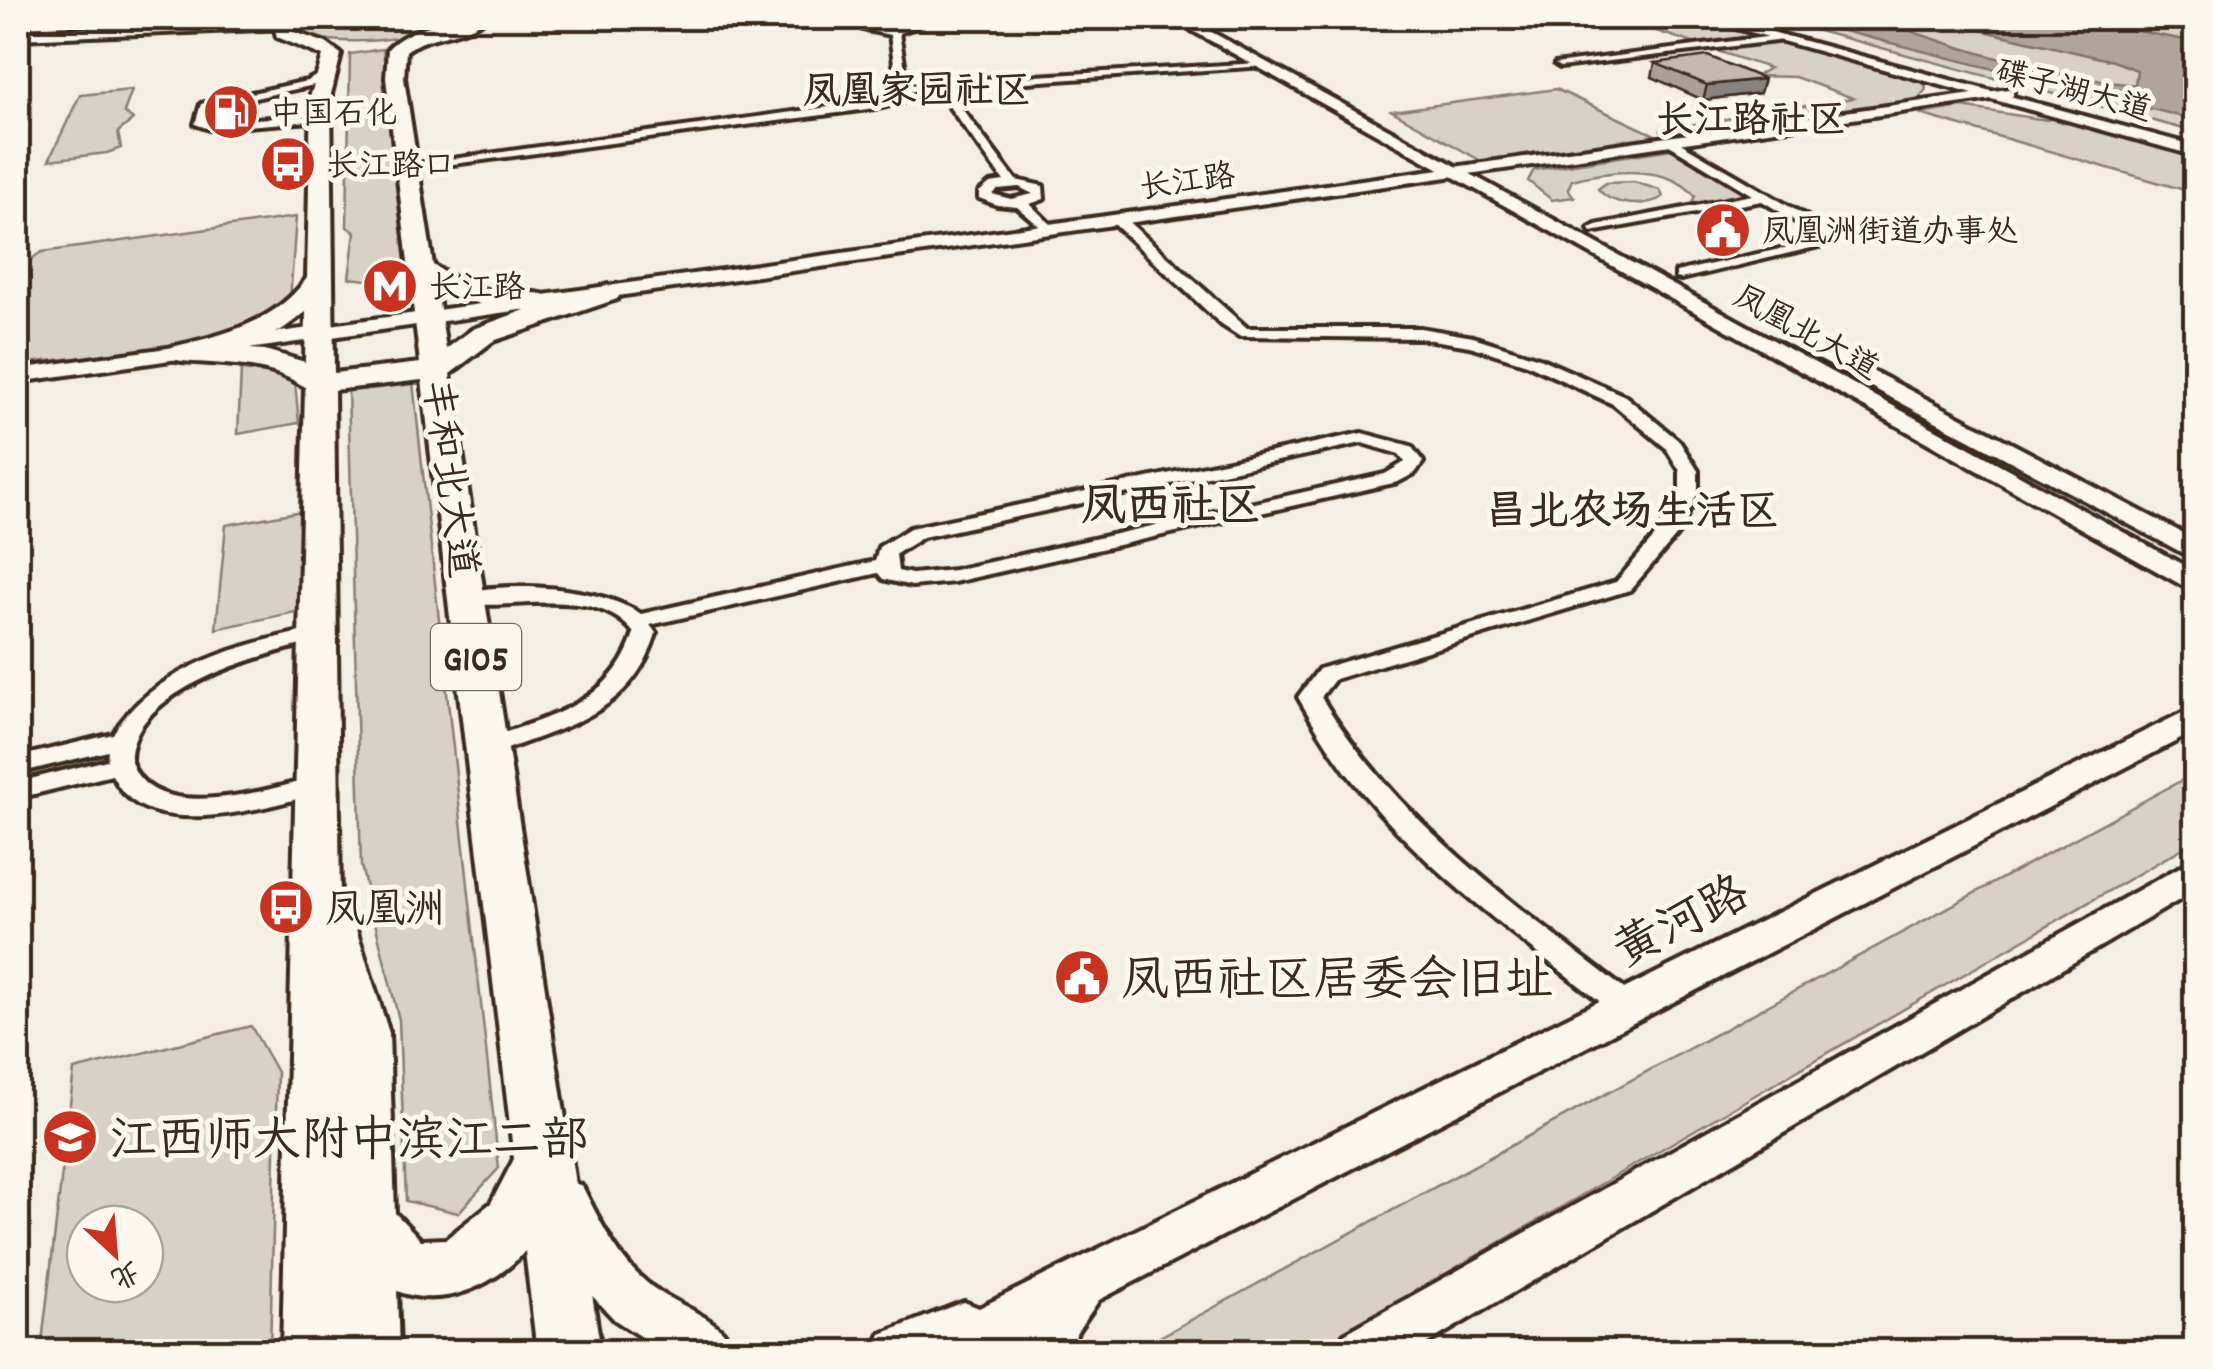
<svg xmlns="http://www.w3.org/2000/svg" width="2213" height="1369" viewBox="0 0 2213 1369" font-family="Dekko,'LXGW WenKai TC',sans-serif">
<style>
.green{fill:#d8d1c6;stroke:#8a7e72;stroke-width:2.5;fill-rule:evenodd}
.water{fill:#afa69a;stroke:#817468;stroke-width:2.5}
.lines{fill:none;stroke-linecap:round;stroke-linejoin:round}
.minor-casing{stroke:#3b2a1e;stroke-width:8}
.tertiary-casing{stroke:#3b2a1e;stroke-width:8}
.secondary-casing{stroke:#3b2a1e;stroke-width:8}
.trunk-casing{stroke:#3b2a1e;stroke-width:8}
.minor{fill:#fbf7ec;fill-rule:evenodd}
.tertiary{fill:#fbf7ec;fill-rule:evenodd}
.secondary{fill:#fbf7ec;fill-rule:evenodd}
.trunk{fill:#fbf7ec;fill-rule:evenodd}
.wall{fill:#a8a197;stroke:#3b2a1e;stroke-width:2.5}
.shaded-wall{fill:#88837b;stroke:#3b2a1e;stroke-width:2.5}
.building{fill:#c3bbb0;stroke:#3b2a1e;stroke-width:2.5}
.labels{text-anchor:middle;stroke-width:10;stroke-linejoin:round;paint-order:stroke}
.far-street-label{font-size:32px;fill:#3b2a1e;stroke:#fbf7ec}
.far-poi-label{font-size:32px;fill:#3b2a1e;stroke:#fbf7ec;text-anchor:start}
.far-quarter-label{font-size:38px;font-weight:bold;fill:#3b2a1e;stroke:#fbf7ec}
.shield{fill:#fbf7ec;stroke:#75685c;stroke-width:2.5}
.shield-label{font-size:38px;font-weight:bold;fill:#3b2a1e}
.street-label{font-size:40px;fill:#3b2a1e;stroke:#fbf7ec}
.poi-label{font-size:40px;fill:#3b2a1e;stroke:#fbf7ec;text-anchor:start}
.neighbourhood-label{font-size:42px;font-weight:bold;fill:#3b2a1e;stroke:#fbf7ec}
.quarter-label{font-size:45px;font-weight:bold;fill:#3b2a1e;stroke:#fbf7ec}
.near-street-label{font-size:48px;fill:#3b2a1e;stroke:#fbf7ec}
.near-poi-label{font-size:48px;fill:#3b2a1e;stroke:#fbf7ec;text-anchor:start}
</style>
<rect width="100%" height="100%" fill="#f3efe4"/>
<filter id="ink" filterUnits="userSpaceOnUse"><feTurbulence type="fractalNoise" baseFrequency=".01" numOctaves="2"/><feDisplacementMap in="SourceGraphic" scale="20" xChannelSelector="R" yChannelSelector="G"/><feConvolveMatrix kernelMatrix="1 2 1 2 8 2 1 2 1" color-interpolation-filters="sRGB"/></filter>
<g filter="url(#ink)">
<g class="green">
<path d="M310,18H456C427,41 329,50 297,31L296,26Z"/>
<polygon points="1617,18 1697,18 1904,75 1924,83 1926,89 1916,102 1684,137 1660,130 1853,98 1795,77 1756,76 1769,68"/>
<polygon points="1770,18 2195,18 2195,132"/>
<polygon points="383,49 409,271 384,282 349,278 355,232 347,227 350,54"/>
<polygon points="1556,89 1657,136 1483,162 1392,111"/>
<polygon points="132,90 124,112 133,120 118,132 121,148 107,153 49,160 80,95"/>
<polygon points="1962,107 2047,120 2058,117 2195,156 2195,193 1920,114"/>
<path d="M1672,149L1749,196L1690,208L1695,196C1668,163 1607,171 1572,180L1568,189L1574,197L1552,200L1528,181L1534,170Z"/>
<path d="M1634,182L1660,190L1663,197C1644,208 1612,206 1598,189L1606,183Z"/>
<path d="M296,217L290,301C247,350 83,356 18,364C18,328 5,270 42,252Z"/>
<polygon points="241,370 289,376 295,383 299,423 238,434"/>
<polygon points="412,373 499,1168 458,1213 406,1201 399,1020 361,866 348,387"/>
<polygon points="302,511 300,611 216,629 226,525"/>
<polygon points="2195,773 2195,841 1312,1351 1134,1351"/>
<path d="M251,1026L277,1072L270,1351H41L74,1070ZM85,1224H145V1284H85Z"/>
</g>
<path class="water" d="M1792,18H1908L1913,32C1987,57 2057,77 2135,85L2137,70L2113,61L1929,18H2071L2195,42V120Z"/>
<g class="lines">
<g class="minor-casing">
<g id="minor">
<path d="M896,19L915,27L899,33L905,69L929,82L1260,63L1265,66L937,88L953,97L1016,180L1043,186L1044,199L1030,204L1056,230L1049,234L1017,207L997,205L979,198V192L990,183L1004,181L945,101L925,89L909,92L902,102L883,107L408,170L402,166L894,98L902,87L917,84L895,70L890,35L863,29L874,22ZM895,25L900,27L877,28ZM1019,187L1033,194L1011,199L992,194L998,189Z"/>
<polygon points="1781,35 1784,40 1560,67 1555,64"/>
<polygon points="327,70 331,75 314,85 210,108 207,122 321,115 325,120 209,129 195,124 201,104 307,81"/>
<polygon points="1670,137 1842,237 1844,240 1681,279 1676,278 1676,272 1825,239 1762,201 1591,232 1589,229 1596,225 1752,195 1666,143 1666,139"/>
<path d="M1113,217H1123L1247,328H1420L1473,337L1539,358L1625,396L1679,441L1698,471V492L1679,533L1630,590L1335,679L1321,697C1399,825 1520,908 1636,998L1640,1006L1636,1014L1626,1018L1616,1014C1529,945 1434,879 1362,792C1337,763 1317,730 1298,697L1319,669L1616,582L1660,531L1680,492V471L1666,448L1613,404L1527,364L1470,346L1420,338L1239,336L1222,325L1113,223Z"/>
<path d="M1362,433L1411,446L1423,462L1415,473L1398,482L954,582L912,586L883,579L878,573L650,625L656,633C633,712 566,727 496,753L488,755L476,747L480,741C544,718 612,706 634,633C590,576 483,621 458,597L461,593C511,581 598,586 641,614L875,561L879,547L910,528ZM1362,443L1399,454L1405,462L1385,474L954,570L912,574L898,571L896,554L923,537Z"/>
<path d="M318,628L329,634L326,639C270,652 129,687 131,761C151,827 271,789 317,777L326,779L329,785L326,791C275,805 169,838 126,795C120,790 116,781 112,775L18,798V782L107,760L108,751L18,773V757L113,734C155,665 245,644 318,628Z"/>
</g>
</g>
<g class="tertiary-casing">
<polygon id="tertiary" points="2008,89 2013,90 2013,96 18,382 18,369"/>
</g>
<g class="secondary-casing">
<g id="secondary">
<polygon points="1170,18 1186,18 2196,572 2196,593"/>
<polygon points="1700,18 1720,18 2196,146 2196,156"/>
<polygon points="282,21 289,25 287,28 18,39 18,31"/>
<polygon points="1821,344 2196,540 2196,560 1813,356 1810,351 1813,346"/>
<polygon points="2196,706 2196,731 1099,1300 1076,1333 1074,1352 1022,1352 1024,1339 999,1352 873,1352 881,1334 964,1302 979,1308"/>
<polygon points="2196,858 2196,890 1412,1352 1336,1352 1344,1334"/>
<path d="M565,1179L582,1186C601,1223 618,1261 652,1287C681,1308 723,1318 737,1352H664L615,1320L581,1284L541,1201L548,1186Z"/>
</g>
</g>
<g class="trunk-casing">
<path id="trunk" d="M284,18H303L291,31L326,43L341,54L331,94L334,373L420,363L386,78L388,49C408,27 458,16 486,18C464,37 430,33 406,51L404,78L433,265C452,278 471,288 493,291C513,294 542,289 557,300L608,285L621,293L617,299L493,341L450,374L601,1352H537L525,1251C494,1286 442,1309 397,1291L399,1352H282L305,387C267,362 225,365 182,361L172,359L168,353L172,347C222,335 274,324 307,278L311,94L323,56L277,37L274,25ZM437,290L480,304L525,310L473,329L446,349ZM306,312L305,362L265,350L236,348L280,331ZM422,380L514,1159L491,1203L446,1239L421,1240L395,1213L389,1033L353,920L346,907L340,905L334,390Z"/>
</g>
<use href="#minor" class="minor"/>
<use href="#tertiary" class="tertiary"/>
<use href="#secondary" class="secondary"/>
<use href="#trunk" class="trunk"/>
</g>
<polygon class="wall" points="1655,63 1760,93 1703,100 1652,77"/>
<polygon class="shaded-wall" points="1764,79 1760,93 1703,100 1707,85"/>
<polygon class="building" points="1708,56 1764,79 1707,85 1655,63"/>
</g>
<defs>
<g id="fuel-disc" transform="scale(2.875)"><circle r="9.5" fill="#c8321e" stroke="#fbf7ec"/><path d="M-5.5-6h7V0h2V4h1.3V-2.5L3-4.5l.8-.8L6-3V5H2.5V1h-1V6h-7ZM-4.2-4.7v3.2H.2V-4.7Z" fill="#fff"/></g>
<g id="bus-disc" transform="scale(2.875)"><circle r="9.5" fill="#c8321e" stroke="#fbf7ec"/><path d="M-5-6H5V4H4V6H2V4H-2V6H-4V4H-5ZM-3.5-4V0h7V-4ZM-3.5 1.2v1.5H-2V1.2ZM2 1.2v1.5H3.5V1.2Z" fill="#fff"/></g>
<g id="civic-disc" transform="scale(2.875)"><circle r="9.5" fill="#c8321e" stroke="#fbf7ec"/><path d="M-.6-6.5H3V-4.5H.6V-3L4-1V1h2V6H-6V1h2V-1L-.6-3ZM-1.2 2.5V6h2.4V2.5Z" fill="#fff"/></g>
<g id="metro-disc" transform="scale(2.875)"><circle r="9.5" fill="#c8321e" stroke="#fbf7ec"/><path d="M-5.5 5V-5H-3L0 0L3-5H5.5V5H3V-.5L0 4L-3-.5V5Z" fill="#fff"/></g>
<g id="school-disc" transform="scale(2.875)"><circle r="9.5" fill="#c8321e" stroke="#fbf7ec"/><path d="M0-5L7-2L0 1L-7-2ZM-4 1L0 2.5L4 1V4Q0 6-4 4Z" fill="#fff"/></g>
</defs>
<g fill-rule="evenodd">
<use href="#fuel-disc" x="231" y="112"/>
<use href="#bus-disc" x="288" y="164"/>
<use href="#civic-disc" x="1723" y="230"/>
<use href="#metro-disc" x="390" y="286"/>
<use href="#bus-disc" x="286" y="907"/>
<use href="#civic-disc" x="1082" y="977"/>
<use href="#school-disc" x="70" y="1137"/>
</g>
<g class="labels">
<g class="far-street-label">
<text transform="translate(2074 89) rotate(15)" y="11">碟子湖大道</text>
<text transform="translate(1187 180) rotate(-8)" y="11">长江路</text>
<text transform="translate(1807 331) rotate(29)" y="11">凤凰北大道</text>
</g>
<g class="far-poi-label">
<text x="270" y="123">中国石化</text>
<text x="327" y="175">长江路口</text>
<text x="1762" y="241">凤凰洲街道办事处</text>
<text x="429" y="297">长江路</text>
</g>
<g class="far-quarter-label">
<text x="917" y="102">凤凰家园社区</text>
<text x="1751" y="131">长江路社区</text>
</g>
<rect class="shield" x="431" y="624" width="90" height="66" rx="8"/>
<g class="shield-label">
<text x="476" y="670">G105</text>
</g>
<g class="street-label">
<text transform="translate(452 478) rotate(82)" y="14">丰和北大道</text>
</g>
<g class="poi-label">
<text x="325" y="921">凤凰洲</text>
</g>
<g class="neighbourhood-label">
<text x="1632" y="524">昌北农场生活区</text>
</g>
<g class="quarter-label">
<text x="1171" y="519">凤西社区</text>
</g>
<g class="near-street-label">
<text transform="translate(1680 919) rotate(-27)" y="17">黄河路</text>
</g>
<g class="near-poi-label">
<text x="1121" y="994">凤西社区居委会旧址</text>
<text x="109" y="1154">江西师大附中滨江二部</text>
</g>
</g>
<rect width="2213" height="1369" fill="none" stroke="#fbf7ec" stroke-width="60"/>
<rect x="30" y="30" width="2153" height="1309" fill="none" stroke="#3b2a1e" stroke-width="4" filter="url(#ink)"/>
<g transform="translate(115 1254) rotate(154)"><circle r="48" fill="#fbf7ec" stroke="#aea59a" stroke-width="2.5"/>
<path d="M0-8L18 38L0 25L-18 38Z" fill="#c8321e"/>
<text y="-15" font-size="28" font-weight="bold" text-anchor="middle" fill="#3b2a1e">北</text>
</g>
</svg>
